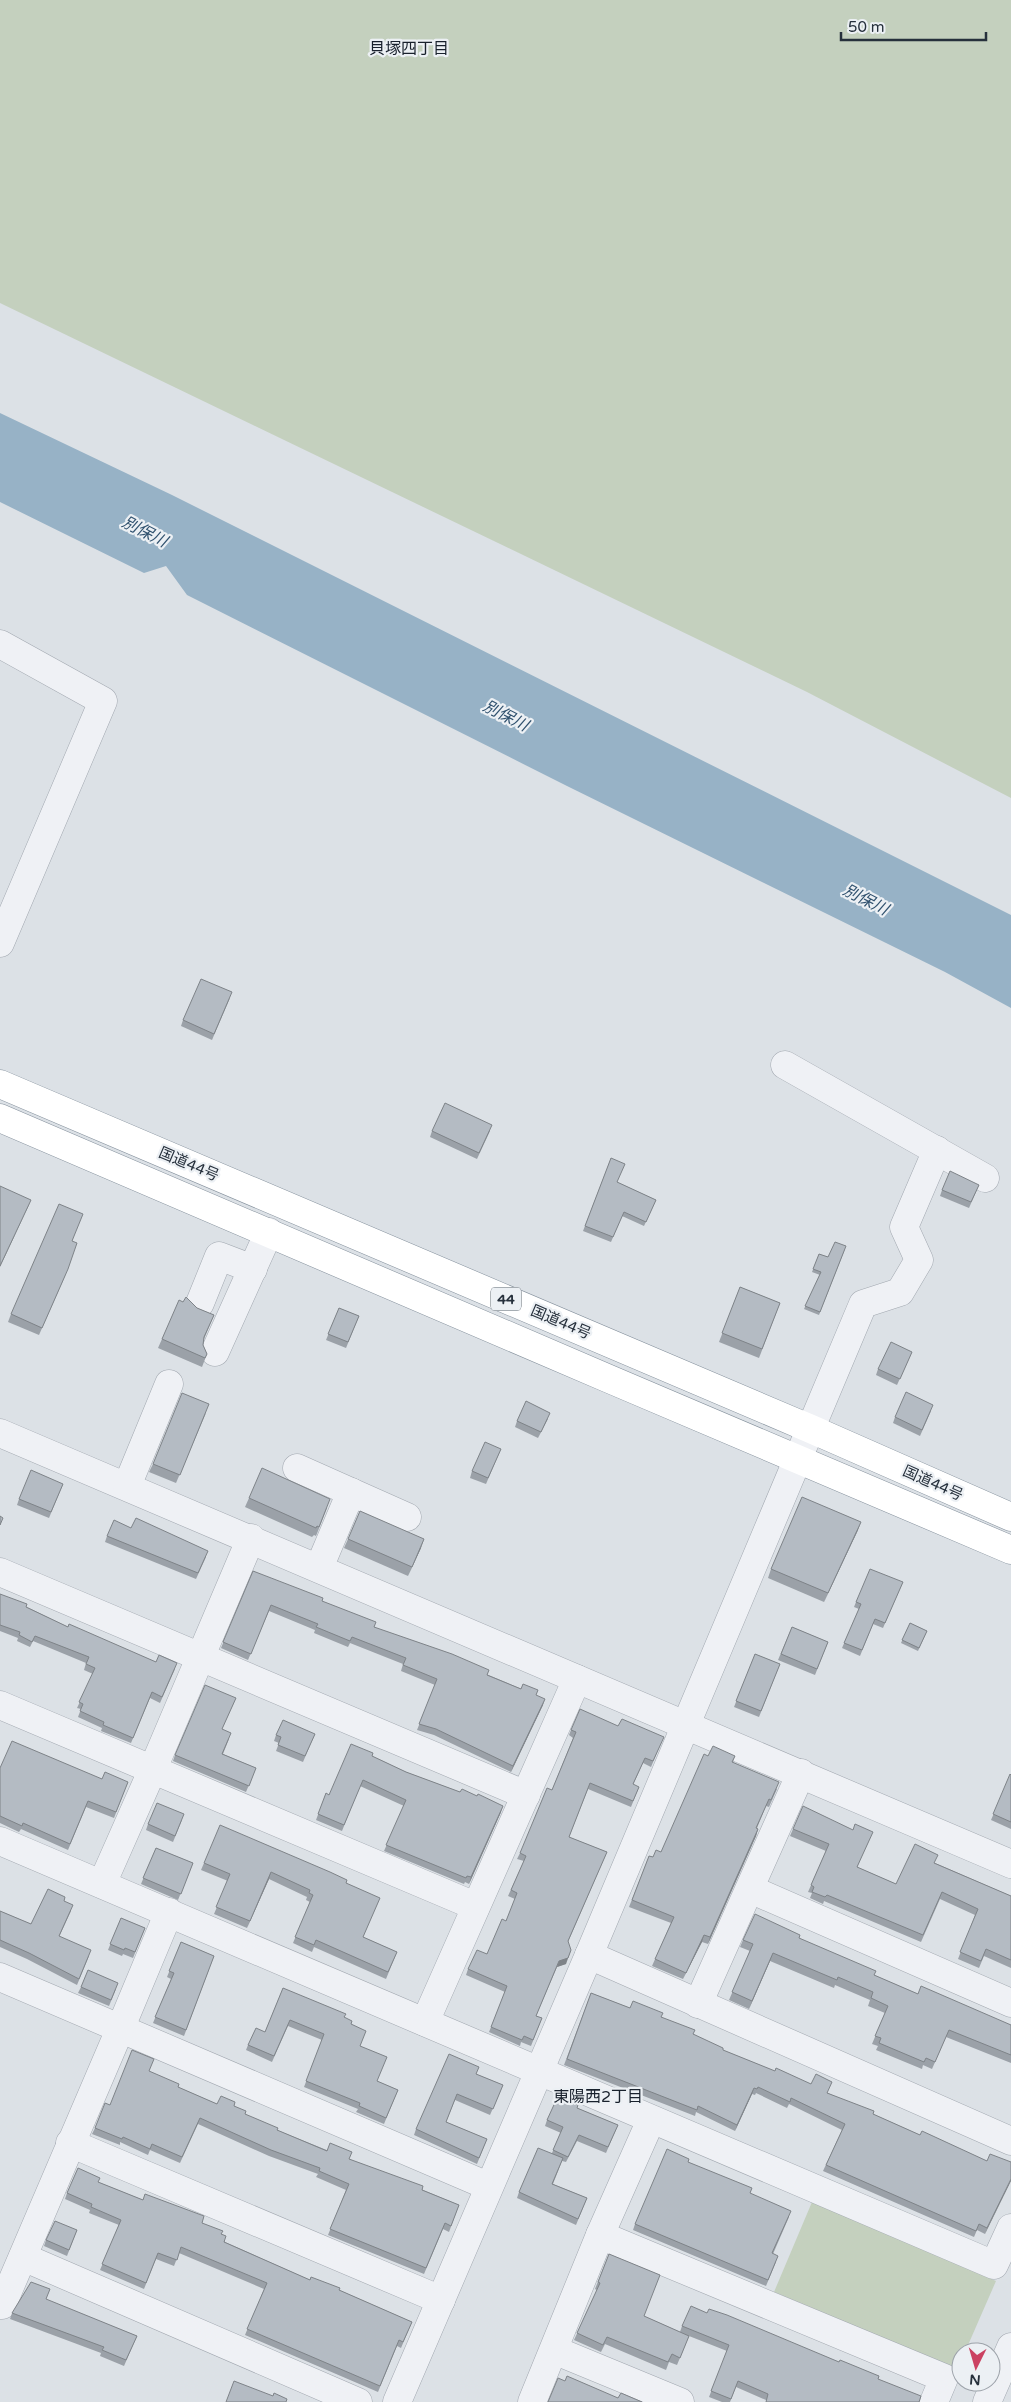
<svg xmlns="http://www.w3.org/2000/svg" width="1011" height="2402" viewBox="0 0 1011 2402" font-family="'Varela Round','Noto Sans JP',sans-serif">
<style>
.green{fill:#c4d0be}
.water{fill:#97b2c6}
.lines{fill:none;stroke-linecap:round;stroke-linejoin:round}
.minor-casing{stroke:#a2a8b0;stroke-width:29}
.highway-casing{stroke:#84909c;stroke-width:29}
.minor{stroke:#eff1f5;stroke-width:28}
.highway{stroke:#fff;stroke-width:28}
.wall{fill:#9ba1a8}
.shaded-wall{fill:#7e8388}
.building{fill:#b4bbc3;stroke:#7e8388}
.labels{text-anchor:middle;stroke-width:4.5;stroke-linejoin:round;paint-order:stroke}
.shield{fill:#ecf0f4;stroke:#616a73;stroke-width:1}
.shield-label{font-size:14px;font-weight:bold;fill:#26303c}
.street-label{font-size:15px;fill:#26303c;stroke:#ecf0f4}
.neighbourhood-label{font-size:16px;fill:#19212d;stroke:#ecf0f4}
.water-label{font-size:16px;font-style:italic;fill:#31526f;stroke:#ecf0f4}
</style>
<rect width="100%" height="100%" fill="#dce1e6"/>
<g class="green">
<polygon points="0,0 1011,0 1011,798 807,692 0,303"/>
<polygon points="812,2202 996,2281 965,2352 961,2352 961,2362 958,2370 774,2292"/>
</g>
<polygon class="water" points="0,413 172,495 1011,915 1011,1008 945,972 567,786 187,595 166,566 144,573 0,502"/>
<g class="lines">
<g class="minor-casing">
<g id="minor">
<polyline points="0,644 103,701 0,943"/>
<polyline points="785,1065 985,1178"/>
<polyline points="200,1303 219,1256 253,1269"/>
<polyline points="215,1352 269,1232"/>
<polyline points="0,1433 1011,1864"/>
<polyline points="297,1468 407,1517"/>
<polyline points="127,1486 169,1384"/>
<polyline points="319,1568 351,1492"/>
<polyline points="0,1572 526,1795"/>
<polyline points="0,1705 475,1906"/>
<polyline points="0,1841 994,2265 1011,2228"/>
<polyline points="102,1884 152,1771 251,1538"/>
<polyline points="750,1889 1011,2003"/>
<polyline points="589,1955 1011,2141"/>
<polyline points="0,1977 488,2186"/>
<polyline points="698,2004 801,1773"/>
<polyline points="425,2022 577,1679"/>
<polyline points="70,2143 441,2300"/>
<polyline points="600,2235 944,2378 934,2402"/>
<polyline points="23,2257 358,2402"/>
<polyline points="2,2305 121,2027 169,1912"/>
<polyline points="554,2350 680,2402"/>
<polyline points="397,2402 589,1955 863,1304 900,1292 919,1260 904,1227 937,1150"/>
<polyline points="532,2402 600,2235 651,2120"/>
<polyline points="987,2402 1011,2347"/>
</g>
</g>
<g class="highway-casing">
<g id="highway">
<polyline points="0,1084 811,1429 1011,1517"/>
<path d="M0,1118C338,1261 673,1408 1011,1550"/>
</g>
</g>
<use href="#minor" class="minor"/>
<use href="#highway" class="highway"/>
</g>
<g class="wall">
<polygon points="230,998 212,1040 181,1026 183,1020"/>
<polygon points="432,1131 490,1131 477,1159 430,1137"/>
<polygon points="611,1158 617,1182 656,1200 644,1226 622,1216 611,1242 583,1231"/>
<polygon points="979,1185 969,1208 940,1196 942,1190"/>
<polygon points="72,1242 65,1276 39,1335 8,1322 11,1314"/>
<polygon points="845,1249 819,1315 804,1309 820,1275 812,1272 819,1254 828,1257"/>
<polygon points="740,1287 780,1303 759,1358 719,1342"/>
<polygon points="183,1302 214,1315 204,1339 203,1345 207,1354 202,1367 158,1348 162,1339"/>
<polygon points="339,1308 359,1316 346,1348 326,1340"/>
<polygon points="912,1352 897,1385 876,1375 878,1369"/>
<polygon points="931,1411 920,1436 893,1423 895,1417"/>
<polygon points="206,1413 176,1483 149,1472 153,1464"/>
<polygon points="548,1419 538,1438 515,1427 517,1421"/>
<polygon points="501,1449 486,1484 470,1478 472,1471"/>
<polygon points="63,1484 49,1518 17,1505 19,1499"/>
<polygon points="249,1498 327,1508 316,1536 314,1535 312,1537 245,1507"/>
<polygon points="858,1530 824,1602 768,1578 771,1569"/>
<polygon points="107,1536 206,1557 196,1579 105,1542"/>
<polygon points="348,1539 421,1548 408,1576 344,1548"/>
<polygon points="253,1571 322,1601 374,1627 536,1695 543,1705 511,1772 434,1735 417,1730 435,1685 401,1671 403,1664 350,1643 348,1647 314,1633 315,1630 269,1611 248,1660 221,1648"/>
<polygon points="903,1582 883,1628 873,1624 860,1656 842,1648 859,1609 854,1607 856,1602"/>
<polygon points="0,1594 68,1627 156,1662 175,1669 160,1703 150,1698 131,1743 101,1731 102,1728 78,1717 81,1709 77,1708 93,1674 84,1670 86,1663 33,1641 30,1647 17,1641 18,1638 0,1631"/>
<polygon points="910,1623 927,1631 918,1651 901,1643"/>
<polygon points="792,1627 828,1642 815,1675 778,1660"/>
<polygon points="755,1654 780,1664 759,1717 734,1707"/>
<polygon points="236,1698 222,1729 229,1739 223,1754 256,1768 246,1792 173,1761 175,1755"/>
<polygon points="618,1726 661,1743 651,1767 643,1763 633,1785 639,1787 631,1807 588,1789 569,1837 607,1852 568,1942 566,1964 557,1967 536,2016 542,2018 531,2046 521,2042 520,2046 489,2032 505,1992 466,1975 468,1969 487,1954 506,1921 515,1899 508,1896 524,1861 517,1859 520,1853 552,1790 573,1738 569,1735 571,1730"/>
<polygon points="315,1734 303,1762 276,1751 279,1743 274,1741 276,1735"/>
<polygon points="372,1756 406,1772 460,1792 477,1796 501,1812 469,1884 465,1882 464,1884 384,1851 404,1806 360,1786 342,1831 316,1820 326,1793 329,1795"/>
<polygon points="708,1756 735,1756 733,1762 777,1789 769,1807 766,1806 757,1828 758,1829 756,1836 708,1944 702,1942 683,1979 652,1966 671,1923 629,1907 649,1856 653,1857 661,1852"/>
<polygon points="0,1768 102,1779 128,1782 114,1818 86,1807 68,1850 21,1829 19,1832 0,1823"/>
<polygon points="1011,1775 1011,1829 991,1820"/>
<polygon points="182,1820 173,1842 146,1830 148,1824"/>
<polygon points="793,1829 870,1838 857,1867 896,1884 935,1863 1011,1896 1011,1968 984,1956 979,1968 958,1959 975,1915 940,1899 921,1942 824,1901 823,1904 810,1898 812,1893 808,1892 826,1851 790,1836"/>
<polygon points="156,1848 193,1863 178,1900 141,1884"/>
<polygon points="204,1863 346,1883 377,1904 363,1937 397,1952 386,1979 314,1947 312,1952 293,1943 310,1902 306,1900 307,1897 269,1879 247,1928 214,1914 228,1881 201,1870"/>
<polygon points="64,1901 71,1911 59,1937 89,1956 77,1985 27,1959 0,1947 0,1911 31,1924"/>
<polygon points="121,1918 145,1928 133,1958 123,1954 122,1956 108,1950"/>
<polygon points="799,1938 874,1975 918,1994 1011,2025 1011,2063 946,2037 932,2069 923,2065 922,2069 876,2050 878,2046 872,2044 885,2013 868,2006 870,2000 835,1985 834,1988 770,1961 749,2009 729,2000 750,1951 740,1947 743,1940"/>
<polygon points="181,1942 214,1956 184,2036 153,2023 171,1979 167,1977"/>
<polygon points="81,1987 116,1989 109,2006 78,1993"/>
<polygon points="283,1988 344,2017 351,2024 360,2046 377,2081 398,2090 384,2124 356,2112 358,2109 304,2087 322,2040 288,2026 272,2062 246,2050 248,2045 265,2032"/>
<polygon points="591,1993 630,2008 661,2017 723,2050 828,2093 873,2114 920,2135 987,2161 1011,2162 985,2234 977,2230 974,2237 823,2171 842,2130 789,2104 787,2108 756,2093 755,2095 752,2094 735,2131 696,2112 695,2116 564,2065"/>
<polygon points="149,2071 178,2087 217,2104 234,2106 245,2114 277,2130 349,2159 459,2205 449,2232 443,2229 424,2274 328,2235 346,2190 316,2177 318,2174 269,2156 198,2124 180,2163 150,2150 148,2155 120,2142 120,2145 92,2134 95,2128 110,2105"/>
<polygon points="476,2074 503,2085 490,2115 455,2100 446,2122 487,2139 477,2164 414,2135 416,2129"/>
<polygon points="577,2108 618,2125 606,2153 577,2141 566,2162 562,2161 553,2184 587,2198 576,2225 517,2198 519,2192 552,2153 561,2133 545,2126 547,2120"/>
<polygon points="688,2162 789,2217 773,2254 776,2262 766,2286 633,2230 635,2224"/>
<polygon points="98,2182 143,2200 202,2223 221,2234 225,2242 310,2280 339,2290 412,2322 401,2348 397,2346 378,2392 245,2335 264,2289 179,2253 174,2266 156,2259 144,2289 100,2270 119,2225 89,2213 90,2210 65,2199 67,2193"/>
<polygon points="77,2230 67,2256 44,2246 46,2240"/>
<polygon points="609,2254 644,2316 680,2332 682,2326 707,2313 839,2362 879,2376 766,2400 736,2387 730,2402 722,2402 709,2397 727,2351 689,2336 677,2365 669,2362 666,2370 605,2344 601,2352 574,2340 597,2290 595,2289"/>
<polygon points="46,2300 137,2336 124,2366 100,2356 101,2353 10,2319 12,2313"/>
</g>
<g class="shaded-wall">
<polygon points="31,1200 28,1207 0,1267 0,1266"/>
<polygon points="861,1522 858,1530 824,1602 828,1593"/>
<polygon points="424,1539 421,1548 408,1576 412,1567"/>
<polygon points="545,1699 543,1705 511,1772 513,1766"/>
<polygon points="503,1806 501,1812 469,1884 471,1877"/>
<polygon points="758,1829 756,1836 708,1944 710,1937"/>
<polygon points="271,1872 269,1879 247,1928"/>
<polygon points="704,1935 702,1942 683,1979 686,1973"/>
<polygon points="571,1950 566,1964 557,1967 559,1961"/>
<polygon points="773,1953 770,1961 749,2009 752,2001"/>
<polygon points="754,2088 752,2094 735,2131 737,2125"/>
<polygon points="1011,2179 1011,2181 985,2234 987,2228"/>
</g>
<g class="building">
<polygon points="201,979 232,992 214,1034 183,1020"/>
<polygon points="445,1103 492,1125 479,1153 432,1131"/>
<polygon points="611,1158 625,1164 617,1182 656,1200 646,1222 624,1212 613,1237 585,1226"/>
<polygon points="950,1171 979,1185 971,1202 942,1190"/>
<polygon points="0,1186 31,1200 0,1266"/>
<polygon points="59,1204 83,1214 72,1241 77,1243 68,1269 42,1328 11,1314"/>
<polygon points="835,1242 846,1246 820,1312 805,1306 821,1272 813,1269 819,1254 828,1257"/>
<polygon points="740,1287 780,1303 762,1349 722,1333"/>
<polygon points="186,1297 197,1308 214,1315 204,1337 203,1345 207,1354 205,1358 162,1339 179,1300 183,1302"/>
<polygon points="339,1308 359,1316 348,1342 328,1334"/>
<polygon points="891,1342 912,1352 900,1379 878,1369"/>
<polygon points="906,1392 933,1405 922,1430 895,1417"/>
<polygon points="182,1393 209,1404 180,1475 153,1464"/>
<polygon points="526,1401 550,1413 541,1432 517,1421"/>
<polygon points="485,1442 501,1449 488,1478 472,1471"/>
<polygon points="262,1468 330,1499 319,1527 317,1526 316,1528 249,1498"/>
<polygon points="31,1470 63,1484 51,1512 19,1499"/>
<polygon points="802,1497 861,1522 828,1593 771,1569"/>
<polygon points="360,1511 424,1539 412,1567 348,1539"/>
<polygon points="0,1516 3,1518 0,1525"/>
<polygon points="136,1518 208,1551 198,1573 107,1536 114,1520 131,1528"/>
<polygon points="870,1569 903,1582 885,1623 875,1619 862,1650 844,1643 861,1604 856,1602"/>
<polygon points="253,1571 323,1598 322,1601 376,1622 374,1627 452,1654 489,1670 487,1675 521,1689 523,1684 538,1690 536,1695 545,1699 513,1766 436,1729 419,1724 437,1679 403,1665 406,1658 352,1637 350,1641 316,1627 318,1624 271,1605 251,1654 223,1642"/>
<polygon points="0,1594 27,1604 26,1607 68,1627 69,1624 156,1662 159,1655 177,1663 162,1697 152,1692 133,1738 103,1725 104,1722 80,1711 83,1704 79,1702 95,1668 86,1664 89,1657 35,1636 32,1642 19,1635 20,1632 0,1625"/>
<polygon points="910,1623 927,1631 919,1648 902,1640"/>
<polygon points="792,1627 828,1642 817,1669 781,1654"/>
<polygon points="755,1654 780,1664 761,1711 736,1701"/>
<polygon points="205,1685 236,1698 222,1729 231,1733 222,1754 256,1768 249,1786 175,1755"/>
<polygon points="580,1709 618,1726 622,1719 664,1737 653,1761 645,1758 633,1784 639,1787 633,1801 590,1783 569,1837 607,1852 568,1941 571,1950 568,1958 559,1961 536,2016 542,2018 533,2040 524,2036 522,2040 491,2027 507,1986 468,1969 477,1950 487,1954 502,1919 506,1921 517,1893 511,1890 526,1856 520,1853 547,1788 552,1790 576,1732 571,1730"/>
<polygon points="283,1720 315,1734 305,1756 278,1745 281,1737 276,1735"/>
<polygon points="12,1741 102,1779 105,1772 128,1782 116,1812 88,1801 70,1844 23,1823 22,1826 0,1816 0,1768"/>
<polygon points="351,1744 373,1753 372,1756 406,1772 460,1792 462,1789 477,1796 478,1794 503,1806 471,1877 467,1876 466,1878 386,1845 406,1800 363,1780 344,1825 318,1814 326,1793 329,1795"/>
<polygon points="713,1746 735,1756 732,1762 779,1782 771,1800 769,1799 756,1828 758,1829 710,1937 704,1935 686,1973 655,1959 674,1917 632,1900 649,1856 653,1857 656,1850 661,1852 704,1754 708,1756"/>
<polygon points="1010,1774 1011,1775 1011,1822 993,1814"/>
<polygon points="157,1803 184,1814 175,1836 148,1824"/>
<polygon points="803,1806 853,1830 855,1824 873,1832 857,1867 896,1884 915,1844 938,1855 934,1863 1011,1896 1011,1960 986,1949 981,1961 960,1952 978,1909 942,1892 923,1935 827,1895 825,1897 812,1892 814,1887 811,1885 829,1844 793,1829"/>
<polygon points="220,1825 330,1872 347,1880 346,1883 380,1898 363,1937 397,1952 388,1972 316,1940 314,1945 295,1937 313,1895 309,1893 310,1890 271,1872 250,1921 216,1907 230,1874 204,1863"/>
<polygon points="156,1848 193,1863 181,1894 143,1878"/>
<polygon points="48,1889 65,1897 64,1901 73,1905 59,1936 91,1950 79,1979 29,1953 0,1940 0,1911 31,1924"/>
<polygon points="755,1914 800,1935 799,1938 876,1971 874,1975 918,1994 921,1986 1011,2025 1011,2055 949,2030 935,2062 926,2058 924,2062 879,2043 881,2038 875,2036 888,2006 871,1998 873,1992 838,1977 837,1980 773,1953 752,2001 732,1992 753,1944 743,1940"/>
<polygon points="121,1918 145,1928 135,1952 125,1948 124,1950 110,1944"/>
<polygon points="181,1942 214,1956 186,2030 155,2017 174,1973 169,1971"/>
<polygon points="88,1970 118,1983 111,2000 81,1987"/>
<polygon points="283,1988 346,2014 344,2017 352,2021 351,2024 366,2031 360,2046 387,2057 377,2081 398,2090 386,2118 359,2106 360,2103 306,2081 324,2034 290,2020 274,2056 248,2045 256,2028 265,2032"/>
<polygon points="591,1993 630,2008 633,2001 663,2013 661,2017 695,2030 693,2034 723,2048 723,2050 775,2071 776,2068 811,2084 816,2074 832,2082 827,2093 874,2111 873,2114 920,2135 922,2131 987,2161 990,2154 1011,2162 1011,2179 987,2228 979,2224 976,2231 826,2165 845,2124 791,2098 790,2102 758,2087 757,2089 754,2088 737,2125 698,2106 697,2110 567,2059"/>
<polygon points="132,2050 154,2059 149,2071 179,2084 178,2087 217,2104 221,2096 235,2102 234,2106 246,2111 245,2114 278,2128 277,2130 327,2151 330,2143 352,2152 349,2159 423,2186 422,2190 459,2205 451,2226 445,2223 426,2268 330,2229 349,2184 319,2171 320,2168 271,2150 200,2118 182,2157 152,2144 150,2149 123,2137 122,2139 95,2128 105,2103 110,2105"/>
<polygon points="449,2054 479,2067 476,2074 503,2085 493,2109 457,2094 446,2122 487,2139 479,2158 416,2129"/>
<polygon points="558,2096 578,2105 577,2108 618,2125 608,2147 579,2135 568,2157 553,2150 563,2127 547,2120"/>
<polygon points="538,2148 563,2158 552,2184 587,2198 578,2219 519,2192"/>
<polygon points="667,2149 689,2159 688,2162 752,2188 750,2193 791,2211 772,2253 778,2256 768,2280 635,2224"/>
<polygon points="78,2168 100,2178 98,2182 143,2200 145,2194 204,2216 202,2223 223,2231 221,2234 226,2236 224,2242 310,2280 311,2277 340,2288 339,2290 412,2322 403,2342 399,2340 380,2386 247,2329 267,2283 181,2247 177,2260 158,2253 146,2283 102,2264 121,2220 91,2207 92,2204 67,2193"/>
<polygon points="55,2221 77,2230 69,2250 46,2240"/>
<polygon points="609,2254 660,2275 644,2316 689,2336 680,2358 672,2354 668,2362 607,2337 603,2345 577,2333 600,2283 598,2282"/>
<polygon points="31,2282 50,2289 46,2299 137,2336 126,2360 102,2350 104,2347 12,2313"/>
<polygon points="691,2306 707,2313 709,2309 727,2315 839,2362 840,2360 879,2376 878,2379 921,2396 919,2402 766,2402 768,2394 738,2381 731,2399 711,2391 729,2345 682,2326"/>
<polygon points="567,2376 618,2398 621,2393 642,2402 548,2402 558,2378 565,2381"/>
<polygon points="234,2381 273,2396 274,2393 287,2399 286,2402 226,2402"/>
</g>
<g class="labels">
<rect class="shield" x="491" y="1287.5" width="30" height="23" rx="4"/>
<g class="shield-label">
<text x="506" y="1304">44</text>
</g>
<g class="street-label">
<text transform="translate(189 1164) rotate(23)" y="5">国道44号</text>
<text transform="translate(561 1322) rotate(23)" y="5">国道44号</text>
<text transform="translate(933 1483) rotate(24)" y="5">国道44号</text>
</g>
<g class="neighbourhood-label">
<text x="409" y="54">貝塚四丁目</text>
<text x="598" y="2102">東陽西2丁目</text>
</g>
<g class="water-label">
<text transform="translate(145 531) rotate(27)" y="6">別保川</text>
<text transform="translate(506 715) rotate(27)" y="6">別保川</text>
<text transform="translate(866 899) rotate(27)" y="6">別保川</text>
</g>
</g>
<g transform="translate(976 2367) rotate(185)"><circle r="24" fill="#ecf0f4" stroke="#9da3aa"/>
<path d="M0-4L9 19L0 12L-9 19Z" fill="#cb4262"/>
<text y="-8" font-size="14" font-weight="bold" text-anchor="middle" fill="#26303c">N</text>
</g>
<path d="M841 32v8h145v-8" fill="none" stroke="#26303c" stroke-width="2.5"/>
<text x="848" y="32" font-size="15" fill="#26303c" stroke="#ecf0f4" stroke-width="4" paint-order="stroke">50 m</text>
</svg>
